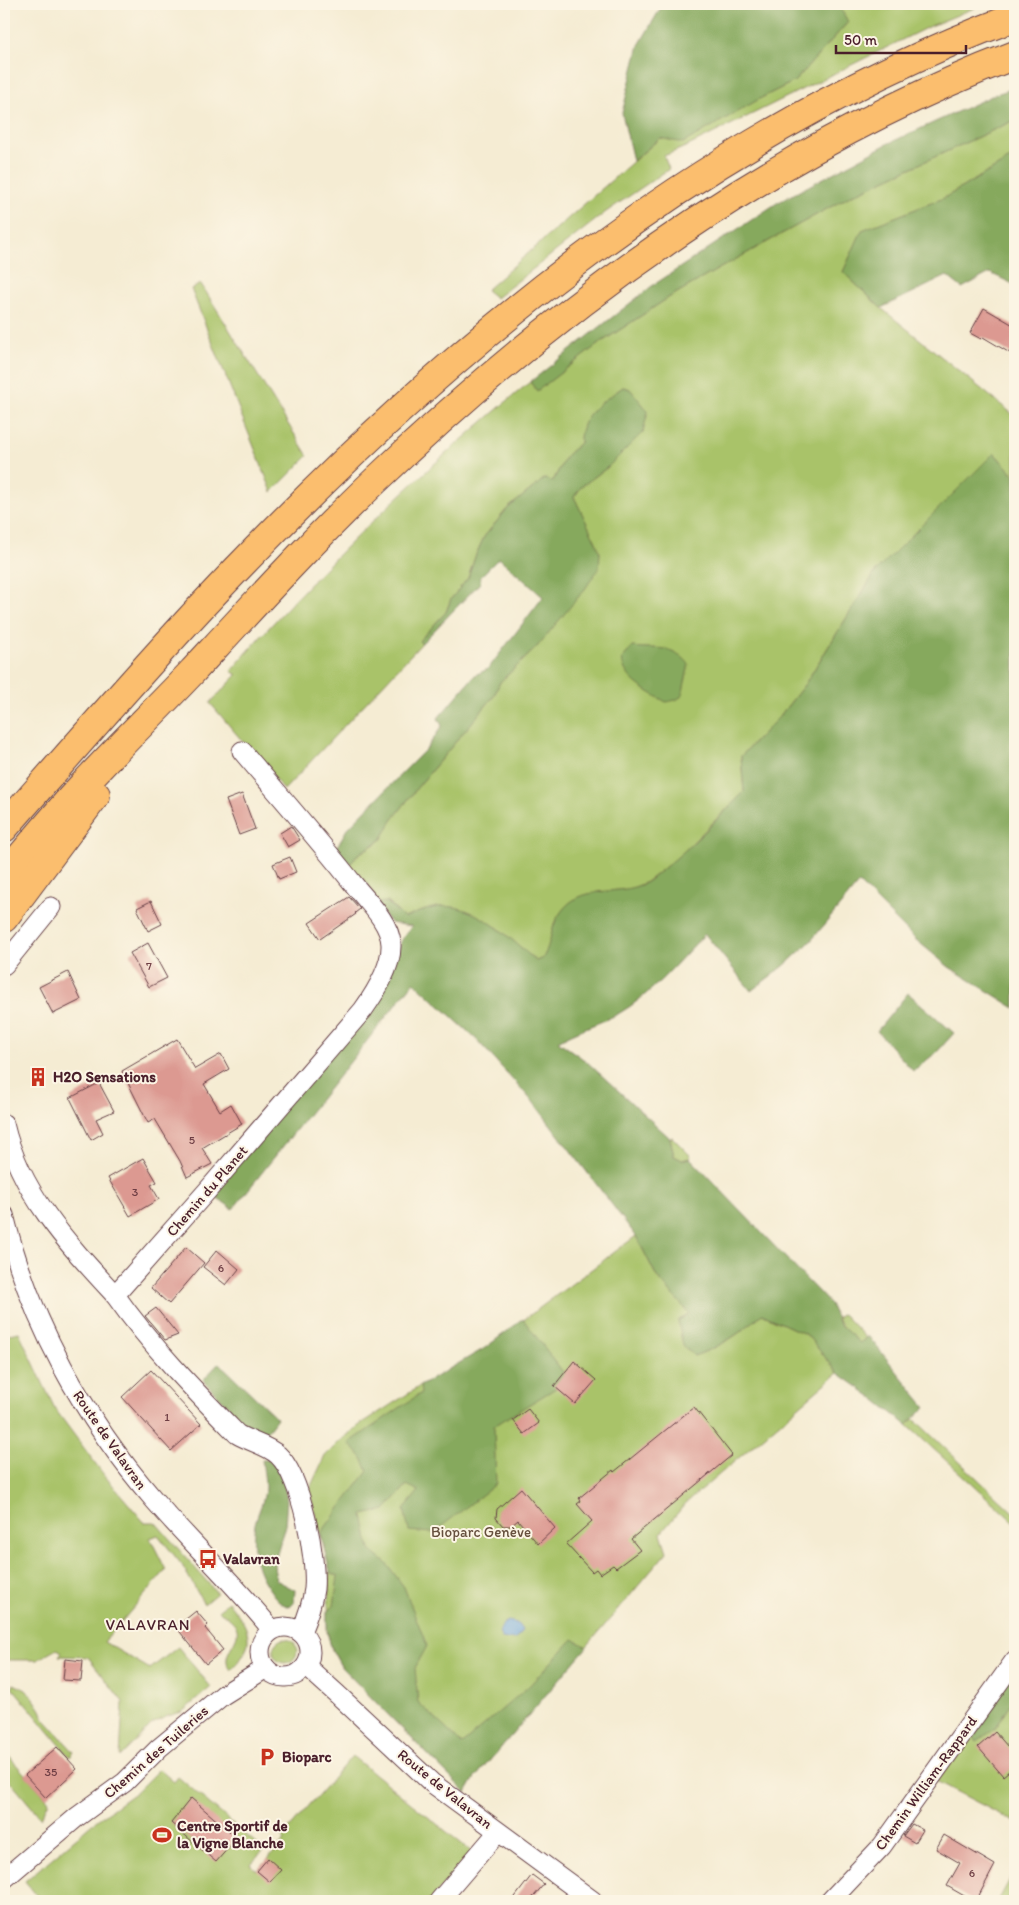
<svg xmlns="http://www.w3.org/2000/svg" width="1019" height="1905" viewBox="0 0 1019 1905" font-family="Itim,sans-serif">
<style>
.green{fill:#a9c369;stroke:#7a714a}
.forest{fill:#86a95d;stroke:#686444}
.water{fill:#67a3d8;stroke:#586182}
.building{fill:#dc9991}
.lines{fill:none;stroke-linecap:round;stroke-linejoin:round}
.minor-casing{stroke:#643e44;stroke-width:21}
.highway-casing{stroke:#643e44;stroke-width:30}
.minor{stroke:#fff;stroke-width:19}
.highway{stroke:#fbbe6e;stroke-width:28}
.labels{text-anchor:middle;stroke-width:4;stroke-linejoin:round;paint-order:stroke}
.number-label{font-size:12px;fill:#6e3e44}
.poi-label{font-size:15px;font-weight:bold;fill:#4a1f2b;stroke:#fcf5e5;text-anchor:start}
.street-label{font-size:15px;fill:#4a1f2b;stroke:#fcf5e5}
.park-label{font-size:15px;fill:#66503e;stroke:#fcf5e5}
.neighbourhood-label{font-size:16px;letter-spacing:1px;fill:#4a1f2b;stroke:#fcf5e5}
</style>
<rect width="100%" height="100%" fill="#fcf5e5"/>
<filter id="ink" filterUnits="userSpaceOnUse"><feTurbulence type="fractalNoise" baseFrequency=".02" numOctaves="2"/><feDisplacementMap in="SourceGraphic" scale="10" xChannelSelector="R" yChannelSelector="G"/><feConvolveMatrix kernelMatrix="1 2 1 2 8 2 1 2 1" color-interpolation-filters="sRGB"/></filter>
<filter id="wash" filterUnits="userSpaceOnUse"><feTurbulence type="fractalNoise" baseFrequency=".0096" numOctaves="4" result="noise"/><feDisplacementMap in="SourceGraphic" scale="20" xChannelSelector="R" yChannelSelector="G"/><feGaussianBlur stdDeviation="1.12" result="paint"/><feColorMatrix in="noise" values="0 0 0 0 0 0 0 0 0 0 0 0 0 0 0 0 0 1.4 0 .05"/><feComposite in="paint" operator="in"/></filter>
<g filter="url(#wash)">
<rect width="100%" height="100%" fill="#f5ecd3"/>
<g class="green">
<polygon points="838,4 984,4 926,28 690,145 664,156 669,169 606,212 496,298 486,290 660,138 763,97 795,81 848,22"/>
<path d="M1015,120V156L944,198L863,230L843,272L881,308L1015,416V476L994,453L876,571L805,684L779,717L741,756L744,792L676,859L646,882L631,889L597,892L555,921L548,949L543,958L536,961L497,927L437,907L404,918L388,902L376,903L348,866L357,855L381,840L391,822L416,789L494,696L500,682L536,648L600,553L574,497L582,486L608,467L643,432L630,389L623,387C605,400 579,419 580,443L566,456L553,481L544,479L507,509L484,537L475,557L468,578L451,599L446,612L419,641L422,643L284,790L210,703L237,675L231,671C320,566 424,469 530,382L537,390L600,343L668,298L722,267L852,195Z"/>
<polygon points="201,284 308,456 272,492 191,289"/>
<polygon points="672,1137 691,1156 690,1158 682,1160 674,1156 670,1138"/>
<path d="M636,1236L657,1277L690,1313L694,1356C724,1345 738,1335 762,1314L807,1335L838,1373L686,1503L661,1533L667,1552L474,1779L466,1793L342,1668L332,1650L327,1632L330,1572L309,1490L325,1456L339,1442L361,1424L420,1386L486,1348Z"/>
<path d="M843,1314L866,1338L860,1343C853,1335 841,1329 837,1318Z"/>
<polygon points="19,1332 55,1409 104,1475 144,1522 155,1522 217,1593 204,1604 182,1565 158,1535 150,1538 166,1570 104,1642 150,1669 178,1647 211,1687 182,1712 168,1716 152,1724 120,1757 123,1702 88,1657 59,1656 62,1652 57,1649 37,1660 4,1660 4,1335"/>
<polygon points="914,1419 1015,1514 1015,1523 907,1425"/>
<path d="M228,1602C250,1627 258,1644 231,1670C229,1667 228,1665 227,1662C225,1648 245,1637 234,1623C230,1618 223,1614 218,1610Z"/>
<circle cx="285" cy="1651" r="12"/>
<polygon points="14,1684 26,1690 34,1699 41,1710 45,1720 74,1752 70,1757 12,1687"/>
<polygon points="1015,1697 1015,1822 934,1780 970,1733 995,1729"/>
<polygon points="4,1751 49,1801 41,1818 8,1779 4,1778"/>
<polygon points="352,1756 472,1852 430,1901 41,1901 25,1881 97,1820 136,1792 159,1769 174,1782 178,1777 264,1850 251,1864 257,1871 285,1840 282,1837"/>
<polygon points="1015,1870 1015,1901 998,1901"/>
</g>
<g class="forest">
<polygon points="663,4 838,4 848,22 795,81 763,97 683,143 660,138 633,161 622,113 639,45"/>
<polygon points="1015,88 1015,120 852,195 722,267 668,298 600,343 537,391 530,382 652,286 777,203 887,144 996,94"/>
<polygon points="1015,156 1015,285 990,273 962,288 947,276 881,308 843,272 862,230 944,198"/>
<path d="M623,387L630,389L648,411L643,432L608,467L582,486L574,497L596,542L600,553L599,568L585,589L536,648L500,682L494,696L416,789L391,822L381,840L357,855L348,866L335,850L347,829L427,748L442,726L438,718L475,675L488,669L543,597L499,558L481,576L480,583L422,643L419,641L446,612L451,599L468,578L475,557L484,537L507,509L544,479L553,481L566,456L580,443C579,414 602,402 623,387Z"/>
<path d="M994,453L1015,476V1008L949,967L915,939L859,883L810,942L784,966L751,991L705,934C678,961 652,995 618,1014C598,1024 577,1030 558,1041L586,1061L670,1138L674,1156L682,1160L690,1158L830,1304L839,1324L860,1343L868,1336L926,1407L907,1425L872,1397L838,1373L807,1335L762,1314C739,1334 724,1345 694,1356L683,1346L678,1321L689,1313L657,1277L636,1236L534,1103L477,1040L414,982L233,1209L212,1194L395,956L402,939L412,926L390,923L376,903L387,902L404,918C414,914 426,909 437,907C474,901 510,938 536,961L543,958C551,944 551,925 561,912C581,883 617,897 645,883C652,879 657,873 663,869C692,846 718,818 744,792L741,756L779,717L805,684L876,571Z"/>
<path d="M632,647C657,650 671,643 689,664L682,696L676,700L666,702C649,692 624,681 622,659Z"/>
<polygon points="908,993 954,1033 937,1052 913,1071 877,1031"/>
<path d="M523,1319L569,1380L494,1426L496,1484L433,1533L409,1531L404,1509L419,1491L407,1485L385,1510L363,1515L370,1550L387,1564L404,1587L427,1646L415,1668L418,1702L462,1744L529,1686L573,1639L587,1647L474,1779L466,1793L342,1668C330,1646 326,1638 327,1612L334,1606L338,1576L330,1572L321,1533L368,1471L362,1458L349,1443L421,1393L420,1386L485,1348Z"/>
<polygon points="219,1363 277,1418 265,1434 251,1431 203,1380"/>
<path d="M262,1460H272L284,1482L287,1500L285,1525L274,1565L276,1580L295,1590L294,1603L290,1607C279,1604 274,1596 268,1587C255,1569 251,1546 255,1524C258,1511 265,1500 265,1487C265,1478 263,1469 262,1460Z"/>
<polygon points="1015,1669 1015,1697 995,1729 977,1741 970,1733"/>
</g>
<polygon class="water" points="508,1621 517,1623 522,1630 520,1635 514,1640 502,1638 499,1633 503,1624"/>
<g id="blocks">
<g class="building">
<polygon points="984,308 1015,326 1015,356 983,337 981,339 970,333"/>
<polygon points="242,794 255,829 239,835 226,800"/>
<polygon points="291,826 300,840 288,847 280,833"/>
<polygon points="290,857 296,872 279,879 273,864"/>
<polygon points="349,897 360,909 355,913 356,914 320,939 309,923"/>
<polygon points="151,901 162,924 148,931 137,908"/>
<polygon points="148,943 167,978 149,987 130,953"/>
<polygon points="68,972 81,1000 53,1014 39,987"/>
<polygon points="177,1039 195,1069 221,1054 229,1069 204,1084 220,1111 231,1104 242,1124 202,1148 212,1164 187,1177 180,1161 155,1119 148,1123 122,1071"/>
<polygon points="99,1083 114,1111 96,1119 103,1133 91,1140 70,1098"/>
<polygon points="143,1158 157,1182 151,1185 159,1199 130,1216 108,1178"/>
<polygon points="186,1247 204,1263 169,1304 151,1288"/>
<polygon points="217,1250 239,1269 226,1285 203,1267"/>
<polygon points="156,1308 178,1335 165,1340 145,1316"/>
<polygon points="574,1361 596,1380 575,1404 554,1386"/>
<polygon points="151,1370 201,1424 171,1451 122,1397"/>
<polygon points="694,1407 732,1455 631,1539 640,1550 616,1568 613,1565 600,1574 596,1569 592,1572 566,1544 592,1521 577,1504 581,1501 579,1498 613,1470 614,1472"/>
<polygon points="528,1409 539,1423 524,1434 513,1420"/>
<polygon points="521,1488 555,1528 538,1544 518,1520 511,1526 503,1526 496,1518 497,1509"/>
<polygon points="196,1611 208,1625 205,1628 223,1650 206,1664 176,1627"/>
<polygon points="65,1659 83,1661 81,1681 63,1680"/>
<polygon points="995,1732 1015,1755 1015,1766 1003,1776 978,1747"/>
<polygon points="57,1747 77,1769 46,1798 25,1775"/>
<polygon points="191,1798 237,1838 216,1862 171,1823"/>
<polygon points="912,1824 923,1830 915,1843 903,1836"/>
<polygon points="944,1835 995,1865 976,1901 973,1901 947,1886 960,1863 936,1849"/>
<polygon points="268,1858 281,1870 270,1882 257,1871"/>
<polygon points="532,1875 544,1884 530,1901 512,1901"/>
</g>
</g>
</g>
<g filter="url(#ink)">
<use href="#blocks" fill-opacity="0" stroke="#643e44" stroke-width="1"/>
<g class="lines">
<g class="minor-casing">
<g id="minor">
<path d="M242,751C280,796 319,840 355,886C368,902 390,923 391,944C392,967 375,993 363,1010L207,1191L115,1295C151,1346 194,1390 237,1434C250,1442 267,1445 278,1455C301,1476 317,1558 314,1589C312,1604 307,1618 301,1632"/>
<polyline points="4,965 51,907"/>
<path d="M4,1124C20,1193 68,1244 115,1295"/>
<path d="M4,1215C30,1321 84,1419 155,1501C193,1545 236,1585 272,1630"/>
<circle cx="285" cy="1652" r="25"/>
<polyline points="306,1666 337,1694 432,1783 593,1901"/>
<polyline points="4,1879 77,1817 125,1782 159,1748 223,1695 266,1668"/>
<polyline points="439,1901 498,1832"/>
<polyline points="830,1901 882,1846 1015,1660"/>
</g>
</g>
<g class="highway-casing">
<g id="highway">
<path d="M4,828C69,754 134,679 201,607C432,360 695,136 1015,17"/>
<path d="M4,876C30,846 55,815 82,786C118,747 155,711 192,672C252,607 311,542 375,481C560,304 774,147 1015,55"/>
<polyline points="4,918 96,795"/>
</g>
</g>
<use href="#minor" class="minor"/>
<use href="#highway" class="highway"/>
</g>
</g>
<defs>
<g id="building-bare" transform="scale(1.5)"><path d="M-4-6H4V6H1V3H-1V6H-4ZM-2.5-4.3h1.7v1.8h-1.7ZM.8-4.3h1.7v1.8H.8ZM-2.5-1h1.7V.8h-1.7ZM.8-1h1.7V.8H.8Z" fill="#c8321e" stroke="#fcf5e5" stroke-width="2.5" paint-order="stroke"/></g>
<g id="bus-bare" transform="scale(1.5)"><path d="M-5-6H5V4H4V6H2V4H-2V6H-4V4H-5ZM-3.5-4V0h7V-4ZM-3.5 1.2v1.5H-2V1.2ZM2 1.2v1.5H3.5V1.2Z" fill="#c8321e" stroke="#fcf5e5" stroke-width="2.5" paint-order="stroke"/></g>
<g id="parking-bare" transform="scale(1.5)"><path d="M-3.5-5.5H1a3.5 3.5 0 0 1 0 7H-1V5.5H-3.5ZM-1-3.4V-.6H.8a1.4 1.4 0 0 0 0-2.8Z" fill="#c8321e" stroke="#fcf5e5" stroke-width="2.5" paint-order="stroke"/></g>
<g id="stadium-bare" transform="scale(1.5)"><path d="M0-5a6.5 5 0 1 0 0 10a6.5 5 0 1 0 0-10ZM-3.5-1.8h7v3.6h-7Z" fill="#c8321e" stroke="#fcf5e5" stroke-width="2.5" paint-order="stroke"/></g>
</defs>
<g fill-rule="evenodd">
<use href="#building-bare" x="38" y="1077"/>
<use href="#bus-bare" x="208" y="1559"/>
<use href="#parking-bare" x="267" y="1757"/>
<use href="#stadium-bare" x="162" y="1835"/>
</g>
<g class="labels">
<g class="number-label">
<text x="149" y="970">7</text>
<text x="192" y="1144">5</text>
<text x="135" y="1196">3</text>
<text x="221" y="1272">6</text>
<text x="167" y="1421">1</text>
<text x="51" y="1776">35</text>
<text x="972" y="1877">6</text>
</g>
<g class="poi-label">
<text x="53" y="1082">H2O Sensations</text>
<text x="223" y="1564">Valavran</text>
<text x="282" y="1762">Bioparc</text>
<text x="177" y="1831">Centre Sportif de<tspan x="177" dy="17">la Vigne Blanche</tspan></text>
</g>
<g class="street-label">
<text transform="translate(207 1191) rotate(-49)" y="5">Chemin du Planet</text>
<text transform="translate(110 1440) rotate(55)" y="5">Route de Valavran</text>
<text transform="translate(156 1752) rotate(-41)" y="5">Chemin des Tuileries</text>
<text transform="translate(926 1783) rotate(-54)" y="5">Chemin William-Rappard</text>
<text transform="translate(445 1789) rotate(39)" y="5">Route de Valavran</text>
</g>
<g class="park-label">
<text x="481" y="1537">Bioparc Genève</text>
</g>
<g class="neighbourhood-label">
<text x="148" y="1630">VALAVRAN</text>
</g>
</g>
<rect width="1019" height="1905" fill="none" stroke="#fcf5e5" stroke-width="20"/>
<path d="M836 45v8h130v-8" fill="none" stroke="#4a1f2b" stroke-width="2.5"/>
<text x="844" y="45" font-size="15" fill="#4a1f2b" stroke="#fcf5e5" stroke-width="4" paint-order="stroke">50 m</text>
</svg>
